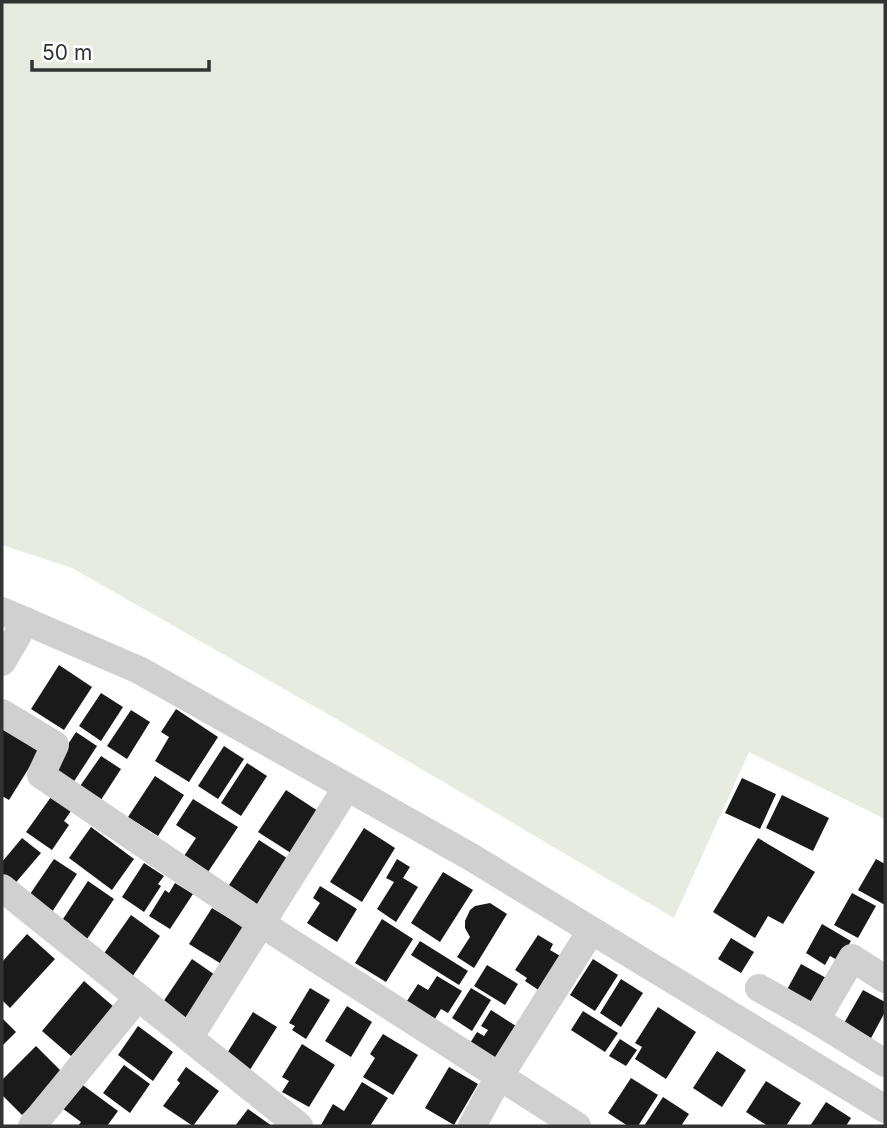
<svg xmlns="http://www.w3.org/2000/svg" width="887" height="1128" viewBox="0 0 887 1128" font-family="Inter,sans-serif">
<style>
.green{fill:#e6ecdf}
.building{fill:#1a1a1a}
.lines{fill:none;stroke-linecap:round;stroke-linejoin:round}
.minor{stroke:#d0d0d0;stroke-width:28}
</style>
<rect width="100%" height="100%" fill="#fff"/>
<polygon class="green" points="2,2 885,2 885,819 749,752 674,918 333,717 72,568 2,545"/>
<g class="building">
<polygon points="59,665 92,687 64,730 31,709"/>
<polygon points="101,693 123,707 101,741 79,726"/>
<polygon points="176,709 218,737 189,782 155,761 169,737 161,732"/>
<polygon points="131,710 150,722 127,759 107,746"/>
<polygon points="2,722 42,747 9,800 2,796"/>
<polygon points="76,732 97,746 71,786 50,772"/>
<polygon points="224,746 244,759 218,799 198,786"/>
<polygon points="101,756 121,769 99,803 78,789"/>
<polygon points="247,763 267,776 241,816 221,803"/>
<polygon points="155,776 184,795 158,836 128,817"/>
<polygon points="742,778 776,794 760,829 725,813"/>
<polygon points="286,790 321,813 294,855 258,832"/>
<polygon points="782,795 829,818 813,851 766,828"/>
<polygon points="51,797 71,811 64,821 69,825 52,850 26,832"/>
<polygon points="193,799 238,827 208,872 184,856 196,838 176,825"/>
<polygon points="91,827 134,859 112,890 69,858"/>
<polygon points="364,828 395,848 362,902 330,882"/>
<polygon points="22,838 41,853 12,887 2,878 2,862"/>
<polygon points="758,838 815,872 783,924 768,916 755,938 713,912"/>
<polygon points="259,840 293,862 261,910 227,888"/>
<polygon points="54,859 77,874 52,912 28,897"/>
<polygon points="397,859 410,867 403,878 418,887 396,922 377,909 394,882 386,878"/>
<polygon points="876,859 885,864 885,905 858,890"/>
<polygon points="144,863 164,876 158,884 161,886 144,912 122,897"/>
<polygon points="443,872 473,890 440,942 411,923"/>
<polygon points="88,881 114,899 83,945 64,932 70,924 63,919"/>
<polygon points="175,883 193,894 170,929 149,916 165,890 169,893"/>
<polygon points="320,886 357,909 337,942 307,923 320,903 313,898"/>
<polygon points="852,893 876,906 858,938 834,925"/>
<polygon points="490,903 507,914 474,968 457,957 470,937 465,928 465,921 470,910 475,906"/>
<polygon points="212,908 245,928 223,965 189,944"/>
<polygon points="131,915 160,936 130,980 100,959"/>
<polygon points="382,919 413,939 386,982 355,963"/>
<polygon points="822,924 851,941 839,961 830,956 825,965 806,953"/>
<polygon points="27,934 55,959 10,1008 2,1000 2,962"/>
<polygon points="538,935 553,944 550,950 562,957 540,991 525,981 527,978 515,970"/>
<polygon points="731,938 754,952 741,973 718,959"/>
<polygon points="420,941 468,971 459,985 411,955"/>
<polygon points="192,959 218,977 187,1022 161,1005"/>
<polygon points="593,959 618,975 595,1011 570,995"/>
<polygon points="801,964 828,979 811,1010 784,995"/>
<polygon points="487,965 518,984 505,1005 474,986"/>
<polygon points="437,976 462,991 448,1013 441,1009 433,1022 405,1004 418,984 428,990"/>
<polygon points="621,979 643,993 621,1027 600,1013"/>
<polygon points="84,981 114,1007 71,1056 42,1031"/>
<polygon points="310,988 330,1000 306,1039 292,1030 295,1026 289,1023"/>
<polygon points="471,988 491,1000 472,1031 452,1018"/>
<polygon points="863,990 885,1002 885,1012 870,1040 843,1025"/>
<polygon points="347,1006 372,1022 351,1057 325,1041"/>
<polygon points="658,1007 696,1032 666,1079 635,1059 642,1047 635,1043"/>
<polygon points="491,1010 516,1026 493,1063 467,1048 477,1032 484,1036 488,1030 481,1026"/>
<polygon points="583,1011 618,1033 605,1052 571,1030"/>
<polygon points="253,1012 277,1027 248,1073 224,1058"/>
<polygon points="2,1018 16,1032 2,1046"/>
<polygon points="138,1026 173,1052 153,1081 118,1055"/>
<polygon points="383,1034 418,1055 393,1095 363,1077 375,1058 370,1054"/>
<polygon points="620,1039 637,1050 626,1066 609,1056"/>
<polygon points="302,1044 335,1065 309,1107 282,1092 289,1081 282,1077"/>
<polygon points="36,1046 64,1074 22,1115 2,1095 2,1080"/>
<polygon points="717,1051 746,1070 722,1107 693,1088"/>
<polygon points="124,1065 150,1084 130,1113 103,1093"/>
<polygon points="186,1067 219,1091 193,1126 163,1106 180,1083 177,1080"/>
<polygon points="449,1067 478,1084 454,1125 425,1108"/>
<polygon points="631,1078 658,1095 638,1126 628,1126 608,1113"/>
<polygon points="766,1081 801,1103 786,1126 768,1126 746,1112"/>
<polygon points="362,1082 388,1098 370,1126 321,1125 333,1104 344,1111"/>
<polygon points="80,1083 118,1111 107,1126 78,1126 81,1122 62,1108"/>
<polygon points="663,1097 689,1114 681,1126 644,1126"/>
<polygon points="826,1102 851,1118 846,1126 810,1126"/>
<polygon points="248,1109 272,1126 235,1126"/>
</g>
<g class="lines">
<g class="minor">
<polyline points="2,611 139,670 347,787 471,857 885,1109"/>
<polyline points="2,662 26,621"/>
<polyline points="2,713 55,745 41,775 262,924 577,1126"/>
<polyline points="2,888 299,1126"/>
<polyline points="885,979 852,958 816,1020 885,1063"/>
<polyline points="759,988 816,1020"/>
<polyline points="189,1038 347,787"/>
<polyline points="32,1126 138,997"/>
<polyline points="472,1126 499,1077 591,931"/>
</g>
</g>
<rect width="887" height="1128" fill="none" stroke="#333333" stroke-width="7"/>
<path d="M32 60v10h177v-10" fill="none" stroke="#333333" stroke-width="3.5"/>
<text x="42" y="60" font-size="21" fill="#333333" stroke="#ffffff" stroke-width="5" paint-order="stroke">50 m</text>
</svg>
